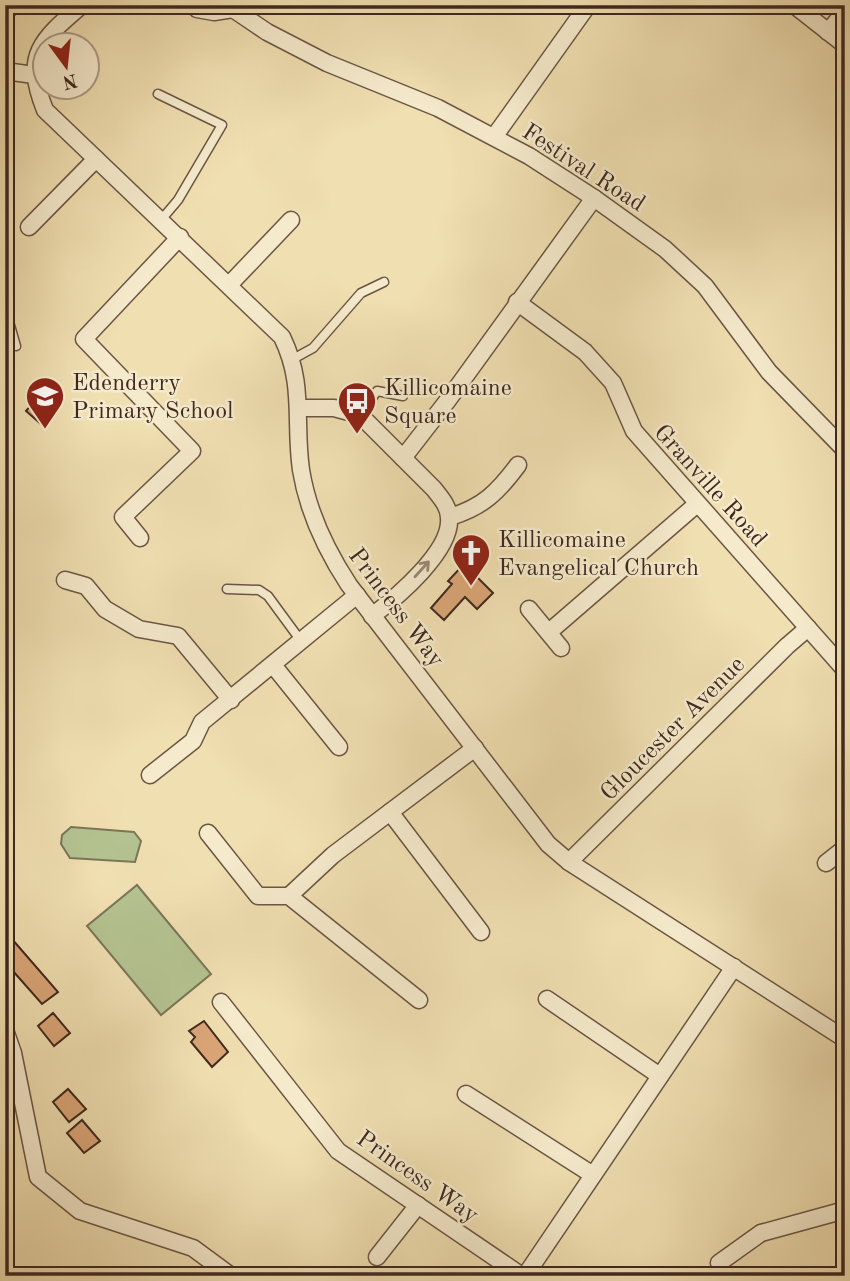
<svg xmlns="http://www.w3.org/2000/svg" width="850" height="1281" viewBox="0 0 850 1281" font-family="'Old Standard TT',serif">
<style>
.green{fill:#b4c391;stroke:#7a7658;stroke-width:2}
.building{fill:#daa577;stroke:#3f281f;stroke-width:2}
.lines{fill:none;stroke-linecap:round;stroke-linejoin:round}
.service-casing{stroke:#6b5644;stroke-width:11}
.minor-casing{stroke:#6b5644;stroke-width:19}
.service{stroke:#f5eacc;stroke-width:8}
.minor{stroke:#f5eacc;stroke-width:16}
.oneway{stroke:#9a8976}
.labels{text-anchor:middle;stroke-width:5;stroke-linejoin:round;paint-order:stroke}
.street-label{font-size:24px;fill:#3f281f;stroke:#f5eacc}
.poi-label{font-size:24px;fill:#3f281f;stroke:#f5eacc;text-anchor:start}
</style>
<rect width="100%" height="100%" fill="#f0dfb1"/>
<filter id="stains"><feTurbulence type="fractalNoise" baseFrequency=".00286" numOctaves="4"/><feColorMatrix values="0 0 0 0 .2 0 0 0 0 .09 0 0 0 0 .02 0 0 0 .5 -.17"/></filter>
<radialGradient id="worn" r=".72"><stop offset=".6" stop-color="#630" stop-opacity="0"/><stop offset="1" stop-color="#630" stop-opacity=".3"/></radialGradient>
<g class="green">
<polygon points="71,827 134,832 141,841 135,862 70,858 61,844 62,835"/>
<polygon points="137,885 211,974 161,1015 87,926"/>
</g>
<g class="building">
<polygon points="41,394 56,406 41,424 26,411"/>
<polygon points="464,564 493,593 477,609 465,597 444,620 431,608 452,584 448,581"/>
<polygon points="5,931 58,992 42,1004 5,962"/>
<polygon points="53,1013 70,1033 54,1046 38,1026"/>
<polygon points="204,1021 228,1052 212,1067 191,1042 195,1037 189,1031"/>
<polygon points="68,1089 86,1109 69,1122 53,1102"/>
<polygon points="82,1120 100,1141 84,1153 67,1133"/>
</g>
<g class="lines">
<g class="service-casing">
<g id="service">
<polyline points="5,17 20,5"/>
<polyline points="158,94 222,125 178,200 161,220"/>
<polyline points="5,308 16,346"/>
<polyline points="293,359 313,348 361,293 384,282"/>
<polyline points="360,415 377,391 403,396"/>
<polyline points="227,589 259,590 268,596 301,641"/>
</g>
</g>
<g class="minor-casing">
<g id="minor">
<path d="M82,5C41,40 23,55 45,110L282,337C305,384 294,421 301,470C308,513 326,550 349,585L548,844L569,862L845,1039"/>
<polyline points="794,5 845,45"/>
<polyline points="197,9 214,12 233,9 233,5"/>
<polyline points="233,9 267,32 327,63 438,108 529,156 594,198 665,249 705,286 769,372 845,450"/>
<polyline points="828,32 845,11"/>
<polyline points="5,71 34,75"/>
<polyline points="494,137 588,5"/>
<polyline points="29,227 96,159"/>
<polyline points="229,285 291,220"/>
<polyline points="517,302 585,352 613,383 634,431 845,670"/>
<path d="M299,408H334L360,415L434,489C440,497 449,506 449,518C452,551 397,597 372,616"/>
<polyline points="403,458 448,400 594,198"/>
<path d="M450,517C483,507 498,492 518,465"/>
<polyline points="140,538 123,517 192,451 84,339 180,237"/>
<polyline points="65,580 86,586 105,609 139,629 178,636 231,700"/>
<polyline points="529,609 561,648"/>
<polyline points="549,632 697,504"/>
<polyline points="273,665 339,747"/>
<polyline points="150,775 193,741 202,722 357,595"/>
<polyline points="390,812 481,932"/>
<polyline points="208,833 258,896 289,896 419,1000"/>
<polyline points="569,862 787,646 808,628"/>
<polyline points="826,863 845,848"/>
<polyline points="289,896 333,855 475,748"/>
<polyline points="547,999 660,1076"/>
<polyline points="221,1002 338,1151 522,1276"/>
<polyline points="5,1030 13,1053 38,1177 80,1211 193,1248 231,1276"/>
<polyline points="466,1094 593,1175"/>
<polyline points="377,1257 418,1205"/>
<polyline points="719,1263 761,1233 845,1210"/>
<polyline points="525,1276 734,967"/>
</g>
</g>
<use href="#service" class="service"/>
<use href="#minor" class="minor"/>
</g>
<defs><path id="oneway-shaft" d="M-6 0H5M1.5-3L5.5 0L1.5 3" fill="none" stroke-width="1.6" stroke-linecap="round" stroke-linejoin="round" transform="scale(1.75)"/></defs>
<use class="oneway" href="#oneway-shaft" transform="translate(422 569) rotate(-48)"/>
<defs>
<g id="school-pin" transform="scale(2.0125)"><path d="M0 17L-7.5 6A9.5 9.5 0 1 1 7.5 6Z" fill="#8f2418" stroke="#f5eacc"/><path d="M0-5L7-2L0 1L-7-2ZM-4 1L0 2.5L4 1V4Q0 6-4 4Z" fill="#fff"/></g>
<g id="bus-pin" transform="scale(2.0125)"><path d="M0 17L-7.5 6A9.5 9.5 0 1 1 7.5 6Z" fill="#8f2418" stroke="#f5eacc"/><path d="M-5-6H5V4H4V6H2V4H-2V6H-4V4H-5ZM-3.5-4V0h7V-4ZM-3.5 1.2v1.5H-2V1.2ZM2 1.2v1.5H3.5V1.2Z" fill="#fff"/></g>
<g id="church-pin" transform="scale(2.0125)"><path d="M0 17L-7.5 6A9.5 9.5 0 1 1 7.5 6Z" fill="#8f2418" stroke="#f5eacc"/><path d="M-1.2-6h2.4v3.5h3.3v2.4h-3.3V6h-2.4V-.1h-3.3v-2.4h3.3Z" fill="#fff"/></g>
</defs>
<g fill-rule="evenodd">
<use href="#school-pin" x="45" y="396"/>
<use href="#bus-pin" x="357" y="401"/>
<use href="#church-pin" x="471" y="553"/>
</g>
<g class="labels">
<g class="street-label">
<text transform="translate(584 167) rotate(33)" y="8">Festival Road</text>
<text transform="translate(711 485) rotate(48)" y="8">Granville Road</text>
<text transform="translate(397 607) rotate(53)" y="8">Princess Way</text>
<text transform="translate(672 728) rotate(-45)" y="8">Gloucester Avenue</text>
<text transform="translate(418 1176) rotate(35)" y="8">Princess Way</text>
</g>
<g class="poi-label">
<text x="72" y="390">Edenderry<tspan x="72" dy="28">Primary School</tspan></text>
<text x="384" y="395">Killicomaine<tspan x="384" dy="28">Square</tspan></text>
<text x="498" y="547">Killicomaine<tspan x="498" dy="28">Evangelical Church</tspan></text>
</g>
</g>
<rect width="850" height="1281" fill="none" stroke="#f0dfb1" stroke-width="28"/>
<rect x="7" y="7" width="836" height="1267" fill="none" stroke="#3f281f" stroke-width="3.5"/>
<rect x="14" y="14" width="822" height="1253" fill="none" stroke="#3f281f" stroke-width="2"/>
<g transform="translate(66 66) rotate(165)"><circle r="33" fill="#f5eacc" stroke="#ac9c87" stroke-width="2"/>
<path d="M0-5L12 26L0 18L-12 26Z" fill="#8f2418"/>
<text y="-10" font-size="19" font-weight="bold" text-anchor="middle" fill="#3f281f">N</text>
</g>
<rect width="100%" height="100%" filter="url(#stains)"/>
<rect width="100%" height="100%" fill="url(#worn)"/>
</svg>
